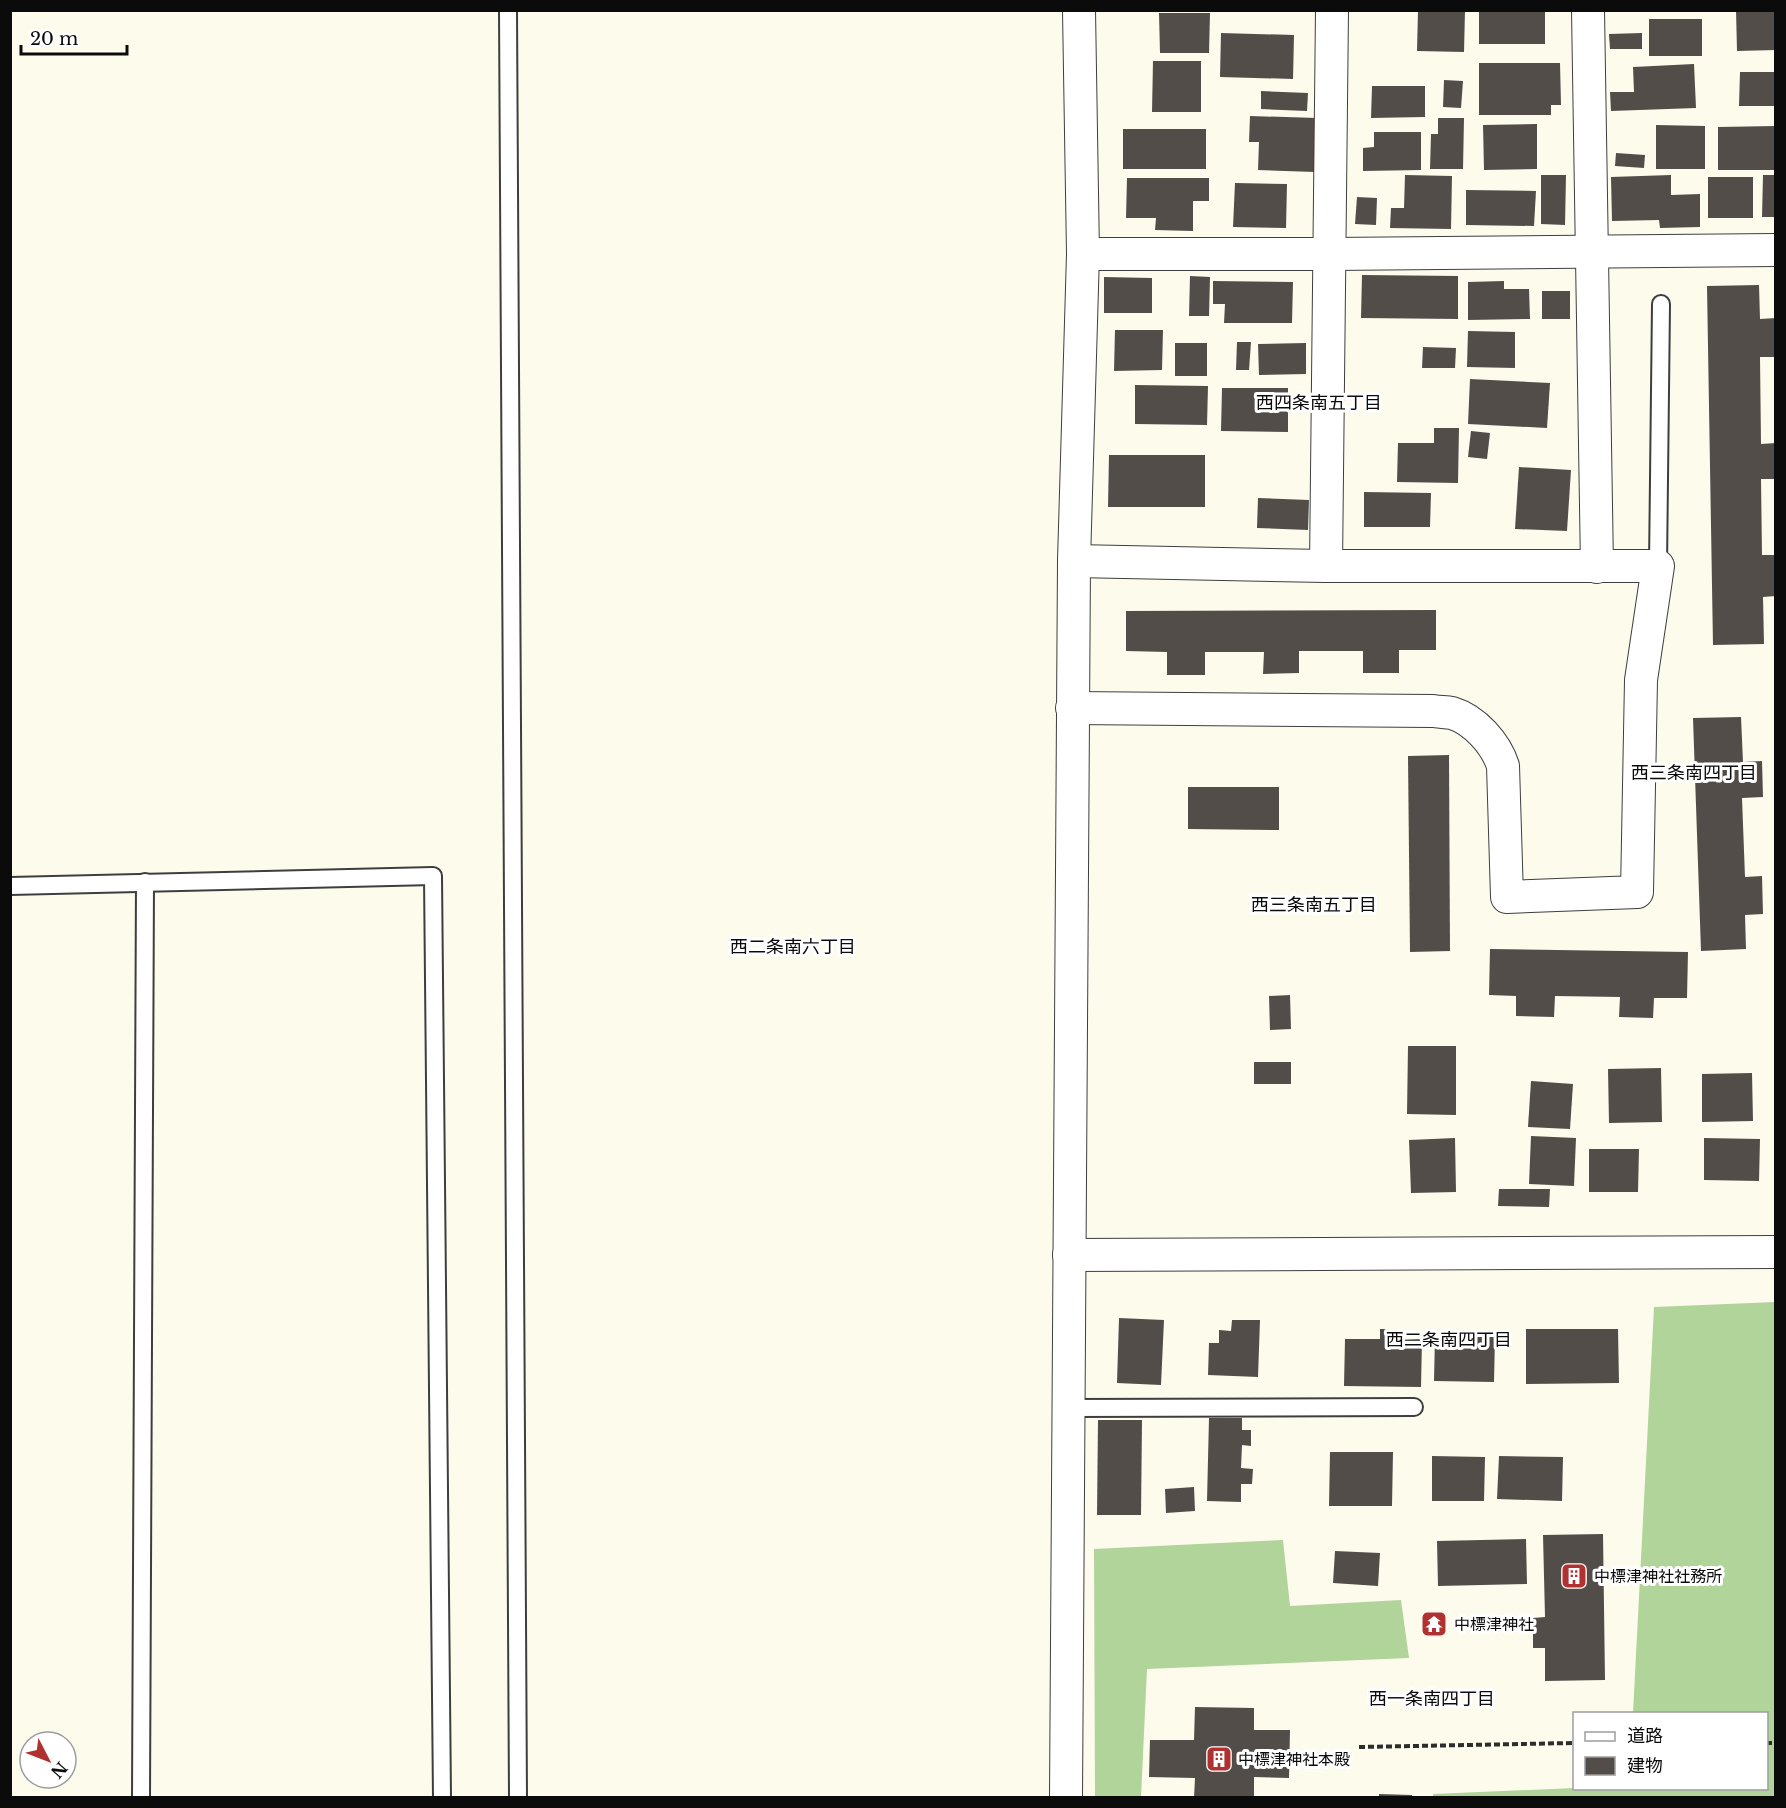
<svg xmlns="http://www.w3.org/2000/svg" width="1786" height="1808" viewBox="0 0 1786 1808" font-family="'Libre Baskerville','Noto Sans JP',serif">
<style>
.forest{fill:#b0d499}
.building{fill:#534d49}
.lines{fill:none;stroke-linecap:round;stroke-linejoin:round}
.service-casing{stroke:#3e3e3e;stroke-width:20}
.minor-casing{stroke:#3e3e3e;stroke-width:34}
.path{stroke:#2d2d2d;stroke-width:4;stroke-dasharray:6 3;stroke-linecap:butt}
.service{stroke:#fff;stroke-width:16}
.minor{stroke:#fff;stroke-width:32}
.labels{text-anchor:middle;stroke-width:6;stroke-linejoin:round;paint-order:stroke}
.poi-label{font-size:16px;fill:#0b0b0b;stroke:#fff;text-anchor:start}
.neighbourhood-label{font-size:18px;fill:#0b0b0b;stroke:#fff}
</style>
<rect width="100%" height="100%" fill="#fdfbec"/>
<g class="forest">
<polygon points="1775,1302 1775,1797 1433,1797 1433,1794 1574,1788 1766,1788 1766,1714 1633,1713 1654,1307"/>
<polygon points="1283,1540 1290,1606 1401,1600 1409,1658 1147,1669 1141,1797 1095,1797 1094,1549"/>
</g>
<g class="building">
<rect x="1479" y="10" width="66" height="34"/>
<polygon points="1736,10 1776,10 1776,50 1737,51"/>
<polygon points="1418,11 1465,11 1464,52 1417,51"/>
<polygon points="1159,13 1210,13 1209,53 1160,53"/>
<rect x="1649" y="19" width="53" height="37"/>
<polygon points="1221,33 1294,35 1293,79 1220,77"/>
<polygon points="1642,33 1642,49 1610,49 1609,34"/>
<polygon points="1153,61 1201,61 1201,112 1152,112"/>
<polygon points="1479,63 1560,63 1561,105 1551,105 1551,115 1479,115"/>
<polygon points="1694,64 1696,108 1611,111 1610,92 1634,92 1633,67"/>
<polygon points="1740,72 1776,72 1776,106 1739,106"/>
<polygon points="1444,80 1463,81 1461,108 1443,107"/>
<polygon points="1372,86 1425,86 1425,117 1371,118"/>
<polygon points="1261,91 1308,93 1307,111 1261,109"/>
<polygon points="1250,116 1317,118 1315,172 1258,170 1259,142 1249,142"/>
<polygon points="1438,118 1464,118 1463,169 1430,169 1431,134 1438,134"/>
<polygon points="1537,124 1537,169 1484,170 1483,125"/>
<polygon points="1656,125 1705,126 1705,169 1656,169"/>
<polygon points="1776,126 1776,170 1718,170 1718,127"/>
<rect x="1123" y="129" width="83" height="40"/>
<polygon points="1374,132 1421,132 1421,170 1363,171 1363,148 1374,147"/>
<polygon points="1616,153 1645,155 1644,168 1615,166"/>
<polygon points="1405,175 1452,176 1451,229 1390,228 1391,208 1404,208"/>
<polygon points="1541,175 1566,175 1565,225 1541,224"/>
<polygon points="1671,175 1671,195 1700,194 1700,227 1660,228 1659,220 1612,221 1611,177"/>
<polygon points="1763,175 1776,175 1776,217 1762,217"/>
<rect x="1708" y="177" width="45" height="41"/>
<polygon points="1127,178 1209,178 1209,201 1193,201 1193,231 1155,230 1156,218 1126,218"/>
<polygon points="1235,183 1287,184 1286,228 1233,227"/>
<polygon points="1466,190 1536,191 1534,226 1466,225"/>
<polygon points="1357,197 1377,198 1376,225 1355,224"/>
<polygon points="1362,275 1458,276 1458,319 1361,318"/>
<polygon points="1190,276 1210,277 1209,316 1189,316"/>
<polygon points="1104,277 1152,278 1152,313 1104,313"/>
<polygon points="1213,281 1293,282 1292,323 1224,323 1225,304 1213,304"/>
<polygon points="1504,281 1504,289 1529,289 1530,319 1468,320 1468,282"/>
<polygon points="1759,285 1760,319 1776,318 1776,357 1760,357 1761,444 1776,443 1776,479 1761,479 1762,555 1776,555 1776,596 1763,597 1764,644 1713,645 1707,286"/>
<rect x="1542" y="291" width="28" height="28"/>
<polygon points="1115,330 1163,330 1162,370 1114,371"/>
<polygon points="1468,331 1515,332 1515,368 1467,367"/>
<polygon points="1237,342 1251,342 1249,370 1236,370"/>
<rect x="1175" y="343" width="32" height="33"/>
<polygon points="1306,343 1306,374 1259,375 1258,344"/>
<polygon points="1423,347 1456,348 1455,368 1422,368"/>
<polygon points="1470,379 1550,383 1547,428 1468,424"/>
<polygon points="1135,385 1208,386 1207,425 1135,424"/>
<polygon points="1222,388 1288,388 1288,432 1221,431"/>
<polygon points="1434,428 1459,428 1458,483 1397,482 1398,443 1434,443"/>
<polygon points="1471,431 1490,433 1487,459 1468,457"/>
<polygon points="1109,455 1205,455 1205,507 1108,507"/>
<polygon points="1519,467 1571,470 1567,531 1515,529"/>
<polygon points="1364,492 1431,493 1430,527 1364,527"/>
<polygon points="1258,498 1309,500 1308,530 1257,528"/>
<polygon points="1436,610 1436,650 1399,650 1399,673 1363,673 1363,651 1299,651 1299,673 1263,674 1264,652 1205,652 1205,675 1167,675 1167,652 1126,651 1126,611"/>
<polygon points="1741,717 1743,762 1762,761 1763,797 1742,798 1745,877 1762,876 1763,914 1745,915 1746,949 1701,951 1693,718"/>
<polygon points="1449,755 1450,951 1410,952 1408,756"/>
<polygon points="1188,787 1279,787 1279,830 1188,829"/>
<polygon points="1490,949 1688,952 1687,998 1654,998 1653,1018 1619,1017 1620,997 1555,996 1554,1017 1516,1016 1516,996 1489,995"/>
<polygon points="1290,995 1291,1029 1270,1030 1269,996"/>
<polygon points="1408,1046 1456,1046 1456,1115 1407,1114"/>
<rect x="1254" y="1062" width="37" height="22"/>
<polygon points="1661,1068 1662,1122 1609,1123 1608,1069"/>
<polygon points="1752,1073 1753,1121 1702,1122 1702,1074"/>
<polygon points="1531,1081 1573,1084 1570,1129 1528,1127"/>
<polygon points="1531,1136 1576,1138 1574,1186 1529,1184"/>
<polygon points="1455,1138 1456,1192 1411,1193 1409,1140"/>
<polygon points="1704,1138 1760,1139 1759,1181 1704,1180"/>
<polygon points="1589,1149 1639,1149 1638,1192 1589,1192"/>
<polygon points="1499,1189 1550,1189 1549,1207 1498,1206"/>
<polygon points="1119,1318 1164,1320 1161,1385 1117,1383"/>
<polygon points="1232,1320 1260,1320 1258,1377 1208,1375 1209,1343 1219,1343 1219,1330 1231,1331"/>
<polygon points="1380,1329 1396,1329 1396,1340 1422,1339 1421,1387 1344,1386 1345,1339 1380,1339"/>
<polygon points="1526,1329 1618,1329 1619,1383 1526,1384"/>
<polygon points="1435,1336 1495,1336 1494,1382 1434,1381"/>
<polygon points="1209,1418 1242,1418 1242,1430 1251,1430 1251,1446 1242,1445 1241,1468 1253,1469 1252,1484 1241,1484 1241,1502 1207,1501"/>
<polygon points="1098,1420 1142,1420 1141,1515 1097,1515"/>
<polygon points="1330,1452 1393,1452 1392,1506 1329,1506"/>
<polygon points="1432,1456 1485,1457 1484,1501 1432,1501"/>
<polygon points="1499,1456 1563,1457 1562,1501 1497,1499"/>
<polygon points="1194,1487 1195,1511 1166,1513 1165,1489"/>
<polygon points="1603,1534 1605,1680 1545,1681 1545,1648 1533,1648 1533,1618 1545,1617 1543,1535"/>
<polygon points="1526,1539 1527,1584 1438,1586 1437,1541"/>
<polygon points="1335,1551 1380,1553 1378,1586 1333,1583"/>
<polygon points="1195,1707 1254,1708 1254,1730 1290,1730 1289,1778 1254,1777 1254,1798 1194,1798 1195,1778 1149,1777 1150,1740 1194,1740"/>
<polygon points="1379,1794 1412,1795 1412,1798 1379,1798"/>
</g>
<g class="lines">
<g class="service-casing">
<g id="service">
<polyline points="508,10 518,1798"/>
<polyline points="1658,566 1661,304"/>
<polyline points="10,886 433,876 442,1798"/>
<polyline points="1068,1408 1414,1407"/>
<polyline points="141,1798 145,882"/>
</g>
</g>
<g class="minor-casing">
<g id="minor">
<polyline points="1588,10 1597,567"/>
<polyline points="1083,254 1330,254 1776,250"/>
<polyline points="1326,566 1332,10"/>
<path d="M1072,708L1433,711C1439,712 1446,712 1452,713C1475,720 1496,744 1503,766L1507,897L1637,892L1641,680L1658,566H1326L1074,561"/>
<polyline points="1069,1255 1776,1252"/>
<polyline points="1066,1798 1074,561 1083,254 1079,10"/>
</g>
</g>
<g class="path">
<polyline points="1766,1743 1776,1743"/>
<polyline points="1359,1747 1574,1743"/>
</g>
<use href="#service" class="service"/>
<use href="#minor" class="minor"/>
</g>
<defs>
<g id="building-square" transform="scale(1.35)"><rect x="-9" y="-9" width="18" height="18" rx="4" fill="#af3130" stroke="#fff"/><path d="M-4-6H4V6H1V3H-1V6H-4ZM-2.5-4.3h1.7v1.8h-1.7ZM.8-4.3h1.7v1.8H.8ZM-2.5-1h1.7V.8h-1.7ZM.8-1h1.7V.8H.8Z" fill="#fff"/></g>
<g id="temple-square" transform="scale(1.35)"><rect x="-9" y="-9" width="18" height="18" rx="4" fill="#af3130" stroke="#fff"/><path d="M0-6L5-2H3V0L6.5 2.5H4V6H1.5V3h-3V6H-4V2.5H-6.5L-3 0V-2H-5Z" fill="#fff"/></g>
</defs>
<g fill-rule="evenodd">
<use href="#building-square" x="1574" y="1576"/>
<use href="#temple-square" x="1434" y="1624"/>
<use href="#building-square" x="1219" y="1759"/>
</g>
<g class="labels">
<g class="poi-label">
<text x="1594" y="1582">中標津神社社務所</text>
<text x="1454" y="1630">中標津神社</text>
<text x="1238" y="1765">中標津神社本殿</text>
</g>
<g class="neighbourhood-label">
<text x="1319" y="409">西四条南五丁目</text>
<text x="1694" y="779">西三条南四丁目</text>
<text x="1314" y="911">西三条南五丁目</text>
<text x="793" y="953">西二条南六丁目</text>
<text x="1449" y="1346">西二条南四丁目</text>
<text x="1432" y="1705">西一条南四丁目</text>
</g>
</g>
<rect width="1786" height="1808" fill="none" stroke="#0b0b0b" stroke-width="24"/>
<rect x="1573" y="1712" width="195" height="78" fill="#ffffff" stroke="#9d9d9d" stroke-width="1.5"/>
<rect x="1585" y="1732" width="30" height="9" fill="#ffffff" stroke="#9d9d9d" stroke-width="1.5"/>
<text x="1627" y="1742" font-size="18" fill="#0b0b0b">道路</text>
<rect x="1585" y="1757" width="30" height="18" fill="#534d49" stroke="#9d9d9d" stroke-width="1.5"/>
<text x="1627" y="1772" font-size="18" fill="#0b0b0b">建物</text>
<g transform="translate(48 1760) rotate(132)"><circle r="28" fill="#ffffff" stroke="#9d9d9d" stroke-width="1.5"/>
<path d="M0-4.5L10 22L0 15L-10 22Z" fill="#af3130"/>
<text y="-9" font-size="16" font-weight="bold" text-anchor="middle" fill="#0b0b0b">N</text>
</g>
<path d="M21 45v9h106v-9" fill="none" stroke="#0b0b0b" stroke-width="3"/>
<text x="30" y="45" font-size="18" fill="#0b0b0b" stroke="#ffffff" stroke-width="4.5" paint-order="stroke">20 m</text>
</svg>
